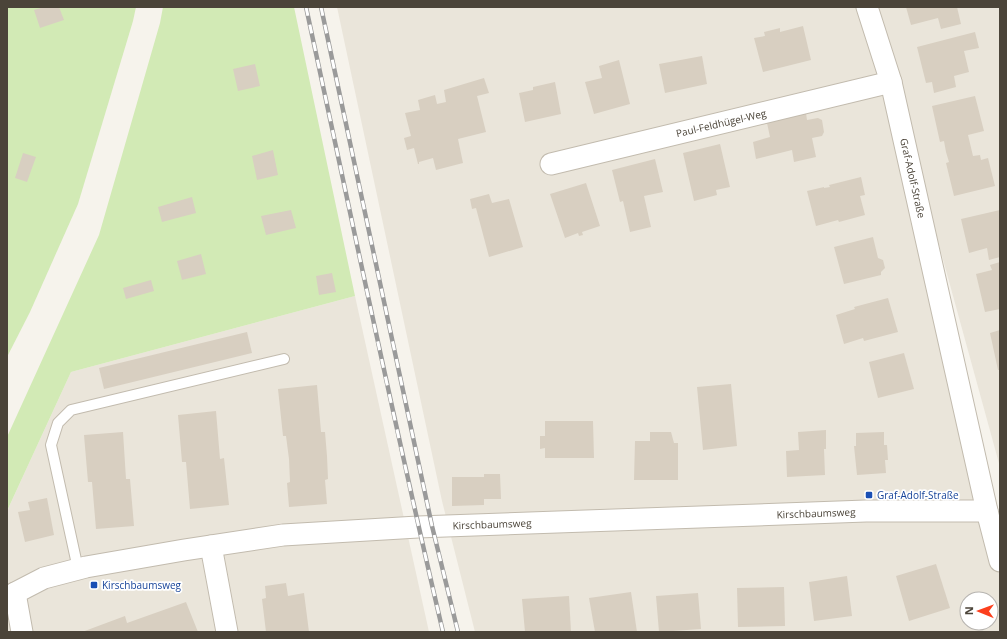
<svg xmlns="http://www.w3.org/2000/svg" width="1007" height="639" viewBox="0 0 1007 639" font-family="'Open Sans',sans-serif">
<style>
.residential{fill:#eae5da;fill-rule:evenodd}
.green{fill:#d2eab5}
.building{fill:#d8cfc1}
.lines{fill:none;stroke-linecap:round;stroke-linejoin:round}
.lane-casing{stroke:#c2bbae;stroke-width:12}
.street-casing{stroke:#c2bbae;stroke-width:23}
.lane{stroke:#fff;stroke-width:10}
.street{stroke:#fff;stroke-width:21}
.rail-casing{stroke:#9a9a9a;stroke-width:4.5}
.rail{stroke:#fff;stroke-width:3;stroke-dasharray:9;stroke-linecap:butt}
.transit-dot{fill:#1a4fb4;stroke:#fff;stroke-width:1.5}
.labels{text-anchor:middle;stroke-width:3.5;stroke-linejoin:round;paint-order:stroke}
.street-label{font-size:10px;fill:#4b4439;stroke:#fff}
.transit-label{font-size:10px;fill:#164399;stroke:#fff;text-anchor:start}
</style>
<rect width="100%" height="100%" fill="#f6f3ec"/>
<g class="residential">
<path d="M337,7H861L1000,549V632H475L442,501ZM967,599H991V623H967Z"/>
<polygon points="871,7 1000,7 1000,467 894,81"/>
<polygon points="355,296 429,632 7,632 7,511 71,372"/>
</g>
<g class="green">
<polygon points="7,7 136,7 133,21 78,204 30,312 7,357"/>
<polygon points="163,7 294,7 355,296 71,372 7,511 7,437 99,235 160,23"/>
</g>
<g class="building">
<polygon points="44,7 59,7 64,20 40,28 34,10"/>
<polygon points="906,7 957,7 961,24 941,29 938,18 911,25"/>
<polygon points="803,26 811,60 763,72 754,38 765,36 764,32 780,28 780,32"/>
<polygon points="975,32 979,48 964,51 969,72 954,76 956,87 934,93 932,82 926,83 917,47"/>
<polygon points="702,56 707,84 665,93 659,64"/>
<polygon points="619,60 630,104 594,114 585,82 602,78 599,66"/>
<polygon points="255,64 260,86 238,91 233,69"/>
<polygon points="484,78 489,93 477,96 486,132 458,139 463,163 436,170 433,158 419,162 419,164 418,164 414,148 407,150 404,138 411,136 405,113 420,110 418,100 435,95 437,104 446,102 444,90"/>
<polygon points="555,82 561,114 525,122 519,93 533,90 533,87"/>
<polygon points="975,96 984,131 968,135 973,156 980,155 981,160 988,158 995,186 954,196 946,163 949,162 946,152 944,141 940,142 932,106"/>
<polygon points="806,113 807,120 818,118 822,120 824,132 822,136 812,138 816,157 794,162 792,150 756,159 753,142 770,137 767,123"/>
<polygon points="720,144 730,187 716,190 717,195 694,201 683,153"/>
<polygon points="273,150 278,175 257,180 252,156"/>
<polygon points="23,153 36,157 27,182 15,178"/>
<polygon points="655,159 663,192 644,196 651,227 630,232 623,201 620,202 612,170"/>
<polygon points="861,177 865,195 860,196 865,215 839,222 838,220 816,226 807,191 824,187 824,188 830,187 829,185"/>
<polygon points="586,183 600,226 582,232 583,235 579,236 578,233 565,238 550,194"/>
<polygon points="489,194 492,203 509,199 523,247 489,257 476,208 472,209 470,199"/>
<polygon points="192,197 196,213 162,222 158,207"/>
<polygon points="291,210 296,228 266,235 261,216"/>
<polygon points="1000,210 1000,257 989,260 987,248 969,253 961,219"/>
<polygon points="873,237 878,258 883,260 885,268 881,272 881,275 844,284 834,247"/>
<polygon points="201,254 206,274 182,280 177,261"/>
<polygon points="1000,262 1000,309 985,312 976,274 992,270 990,265"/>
<polygon points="332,273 336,292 319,295 316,276"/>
<polygon points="151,280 154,291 126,299 123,288"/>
<polygon points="888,298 898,332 864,341 863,338 844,344 836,315 855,309 854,307"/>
<polygon points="1000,330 1000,370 998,370 990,333"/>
<polygon points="247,332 252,353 104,389 99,368"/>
<polygon points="904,353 914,389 878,398 869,362"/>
<polygon points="731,384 737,446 703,450 697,387"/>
<polygon points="317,385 321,432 325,432 327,456 328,479 325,480 327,504 289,507 287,483 290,482 289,459 286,436 283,436 278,389"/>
<polygon points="216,411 220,459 224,458 229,505 190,509 186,462 182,462 178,415"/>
<polygon points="545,421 593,421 594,458 545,458 545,448 540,449 540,436 545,436"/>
<polygon points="826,430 826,449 824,449 825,475 787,477 786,451 799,450 798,432"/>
<polygon points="123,432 126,479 130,479 134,526 96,529 92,482 88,482 84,435"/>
<polygon points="650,432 671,432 674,443 678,443 678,480 634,480 635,441 650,441"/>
<polygon points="884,432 884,445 887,445 888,460 885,460 886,473 857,475 854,446 856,446 856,433"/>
<polygon points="484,474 500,474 501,499 484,499 484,505 452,506 452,477 484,477"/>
<polygon points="47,498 54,535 25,542 18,512 30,510 28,502"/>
<polygon points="936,564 950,608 909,621 896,576"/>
<polygon points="847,576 852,616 814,621 809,582"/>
<polygon points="286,583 288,596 304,593 309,632 266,632 262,599 266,598 265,586"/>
<polygon points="784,587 785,626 738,627 737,588"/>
<polygon points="631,592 637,632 595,632 589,598"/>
<polygon points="698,593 701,629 659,632 656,596"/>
<polygon points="569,596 571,632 525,632 522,599"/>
<polygon points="186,602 198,632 82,632 125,616 127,623"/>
</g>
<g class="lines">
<g class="lane-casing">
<polyline id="lane" points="78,569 51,445 58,423 71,410 284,359"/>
</g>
<g class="street-casing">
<g id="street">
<polyline points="867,7 891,82 987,511 1000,561"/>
<polyline points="551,164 891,82"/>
<polyline points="211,546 227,632"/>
<polyline points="15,593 22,632"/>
<polyline points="7,600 15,593 44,578 86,567 184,550 283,535 418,527 866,511 987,511"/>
</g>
</g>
<use href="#lane" class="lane"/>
<use href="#street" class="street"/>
<g class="rail-casing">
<g id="rail">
<path d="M306,7C351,215 394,424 443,632"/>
<polyline points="321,7 432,526 458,632"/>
</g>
</g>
<use href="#rail" class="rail"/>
</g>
<g class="transit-dot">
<rect x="865" y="491" width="8" height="8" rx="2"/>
<rect x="90" y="581" width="8" height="8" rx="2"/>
</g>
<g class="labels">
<g class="street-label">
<text transform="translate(721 123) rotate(-13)" y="4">Paul-Feldhügel-Weg</text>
<text transform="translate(913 178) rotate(77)" y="4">Graf-Adolf-Straße</text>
<text transform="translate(816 513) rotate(-2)" y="4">Kirschbaumsweg</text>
<text transform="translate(492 524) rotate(-2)" y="4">Kirschbaumsweg</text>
</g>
<g class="transit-label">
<text x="877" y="499">Graf-Adolf-Straße</text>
<text x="102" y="589">Kirschbaumsweg</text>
</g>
</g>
<rect width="1007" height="639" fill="none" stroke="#4b4439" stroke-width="16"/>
<g transform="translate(979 611) rotate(271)"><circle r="19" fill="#ffffff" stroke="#b7b4b0"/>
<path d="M0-3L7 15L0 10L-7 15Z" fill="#fc3f1d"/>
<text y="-6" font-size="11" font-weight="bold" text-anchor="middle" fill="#4b4439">N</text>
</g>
</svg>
